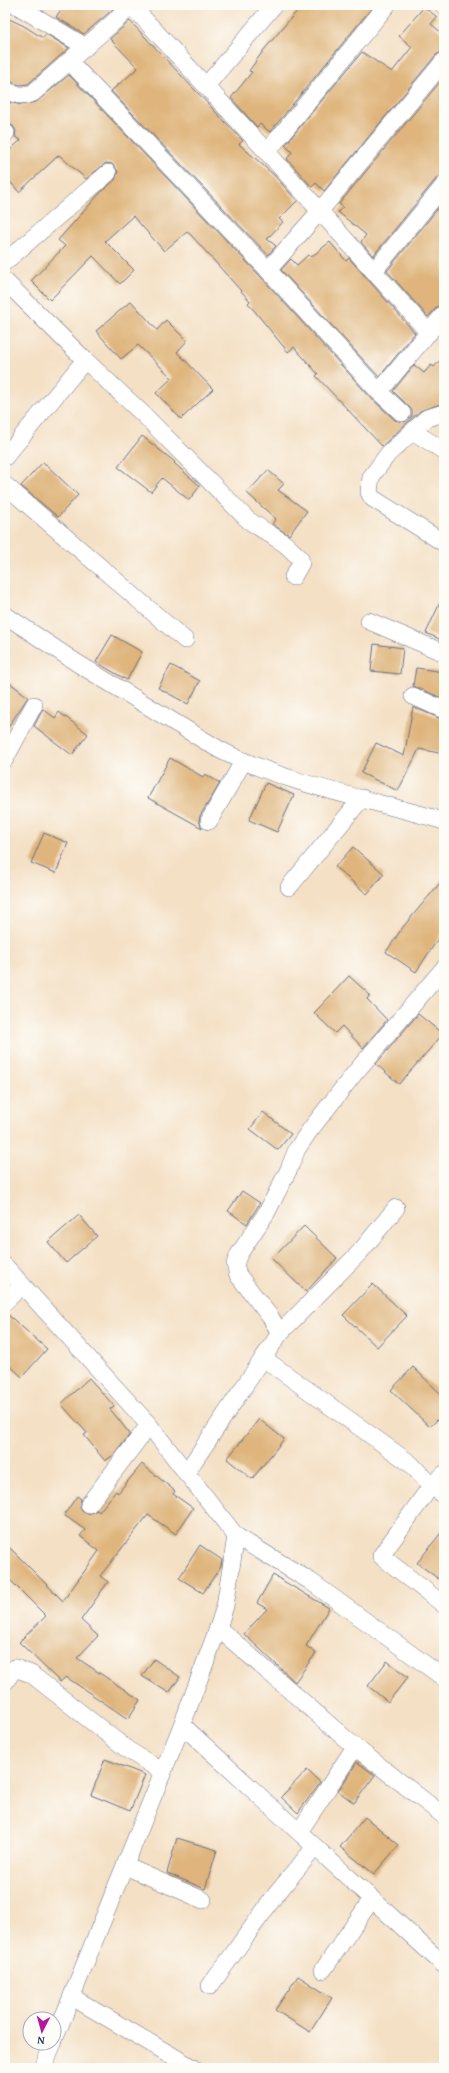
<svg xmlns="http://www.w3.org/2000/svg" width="449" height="2073" viewBox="0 0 449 2073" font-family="'Gentium Book Plus',serif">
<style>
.building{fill:#dfb57d}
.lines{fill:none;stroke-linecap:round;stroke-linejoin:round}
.street-casing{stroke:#676d82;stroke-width:18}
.street{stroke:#fff;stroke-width:17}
</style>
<rect width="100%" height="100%" fill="#fdfcf7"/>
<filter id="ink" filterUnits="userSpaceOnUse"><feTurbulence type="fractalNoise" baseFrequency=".025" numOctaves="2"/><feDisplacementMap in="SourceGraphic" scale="8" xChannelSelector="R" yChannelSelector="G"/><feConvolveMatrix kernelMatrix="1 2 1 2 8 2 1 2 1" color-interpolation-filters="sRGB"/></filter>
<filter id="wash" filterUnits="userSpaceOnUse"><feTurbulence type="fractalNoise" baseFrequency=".012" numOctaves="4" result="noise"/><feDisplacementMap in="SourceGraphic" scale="16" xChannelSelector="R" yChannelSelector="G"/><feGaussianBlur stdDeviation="0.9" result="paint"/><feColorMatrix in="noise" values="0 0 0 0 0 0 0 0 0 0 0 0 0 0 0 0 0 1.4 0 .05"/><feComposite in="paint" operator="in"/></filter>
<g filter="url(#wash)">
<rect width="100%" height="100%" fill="#f4e0c5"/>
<g id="blocks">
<g class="building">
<polygon points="64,5 118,5 84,34 56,17"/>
<polygon points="302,5 374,5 270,132 260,124 257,127 231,98 252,72 249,71 263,51"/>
<polygon points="424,7 437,17 431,24 444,35 444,51 436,55 324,191 316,183 312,187 287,159 292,152 285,145 362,52 392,72 412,47 399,36"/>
<polygon points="5,17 24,26 43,38 46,34 69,48 28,84 20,85 5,80"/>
<polygon points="130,21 243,141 239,144 274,175 297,201 279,219 283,222 267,239 276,246 268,255 111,91 138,68 110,39"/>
<polygon points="69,75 261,277 372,399 395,420 405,422 412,416 412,410 393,391 414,365 424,373 431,365 434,367 444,356 444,400 440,404 420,411 382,446 316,376 318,374 294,347 288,352 248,303 250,301 191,235 187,232 164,251 133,216 105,241 134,270 120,284 93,256 50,300 31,281 65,246 58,240 100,193 115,180 118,171 112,164 106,163 86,179 59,155 19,192 5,176 5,154 21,140 15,137 16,131 13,126 5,123 5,101 21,105 36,102"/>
<polygon points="444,77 444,175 436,179 373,256 361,242 366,235 338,212 343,207 339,204"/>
<polygon points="439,207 444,211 444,303 437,307 428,317 387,271"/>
<polygon points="330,242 346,261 349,258 415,333 379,377 281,270 291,259 297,265 308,255 311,257"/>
<polygon points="131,301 157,330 166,320 187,341 177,352 213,389 181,419 156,393 172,378 138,345 121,359 96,331"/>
<polygon points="142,436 175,462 174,463 200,486 189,500 162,478 151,492 118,467"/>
<polygon points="43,462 78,495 58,517 21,486"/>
<polygon points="268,470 284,484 278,490 307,511 289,535 272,524 276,519 247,493"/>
<polygon points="444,594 444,641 426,633"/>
<polygon points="112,635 142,652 127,680 96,662"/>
<polygon points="374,644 403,648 400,674 371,671"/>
<polygon points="171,665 200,681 188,704 158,688"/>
<polygon points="416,668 444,672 444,699 413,686"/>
<polygon points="5,679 28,697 5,732"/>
<polygon points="413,707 444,720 444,754 419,749 398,791 361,773 376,743 404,756"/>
<polygon points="43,709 55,718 59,712 88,734 72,755 34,726"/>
<polygon points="170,758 203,777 205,774 220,783 200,816 199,821 202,828 148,798"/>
<polygon points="266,783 294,795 277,832 249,820"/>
<polygon points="44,833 68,843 56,873 31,863"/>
<polygon points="353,847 384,874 367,894 335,867"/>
<polygon points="444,878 444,930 416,972 386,952 403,927"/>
<polygon points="349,976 370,995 367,999 387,1020 363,1048 342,1026 335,1033 314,1013"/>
<polygon points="418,1014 443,1034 399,1084 376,1064"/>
<polygon points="263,1112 291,1134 278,1150 250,1129"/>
<polygon points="242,1191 260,1203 247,1224 228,1211"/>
<polygon points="79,1215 97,1236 66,1263 48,1242"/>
<polygon points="304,1226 337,1258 306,1292 272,1259"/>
<polygon points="373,1284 407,1316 377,1347 343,1315"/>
<polygon points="5,1312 47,1349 22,1377 5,1361"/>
<polygon points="413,1367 444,1397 444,1413 430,1427 391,1390"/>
<polygon points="89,1378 114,1406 110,1409 130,1434 115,1454 105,1461 84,1435 87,1433 61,1404"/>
<polygon points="259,1419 284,1439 252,1479 227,1459"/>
<polygon points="142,1464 175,1491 173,1494 193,1508 176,1534 148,1515 100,1576 108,1582 81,1620 98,1636 77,1658 140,1700 128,1719 66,1677 60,1682 19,1642 46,1616 5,1575 5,1543 63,1601 99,1551 80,1536 85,1530 64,1515 77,1496 81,1499 80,1507 83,1512 88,1514 97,1510 99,1512 116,1491 118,1493"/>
<polygon points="444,1529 444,1583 417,1563"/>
<polygon points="200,1545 222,1560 221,1566 203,1593 179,1578"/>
<polygon points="273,1575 329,1608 306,1646 316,1653 295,1682 244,1634 267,1609 257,1603"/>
<polygon points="154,1659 180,1677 169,1693 142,1676"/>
<polygon points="387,1661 408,1677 388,1702 368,1686"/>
<polygon points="105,1759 145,1775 130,1811 91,1795"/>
<polygon points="357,1762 375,1775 354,1803 338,1791"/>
<polygon points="307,1770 320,1782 298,1813 281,1797"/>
<polygon points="365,1817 399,1845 374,1874 340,1847"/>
<polygon points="177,1838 217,1850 205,1889 167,1873"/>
<polygon points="298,1976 332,1998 310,2032 275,2010"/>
</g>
</g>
</g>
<g filter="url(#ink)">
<use href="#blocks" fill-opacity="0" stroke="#676d82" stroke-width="1"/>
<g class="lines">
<g class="street-casing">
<g id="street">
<polyline points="16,5 86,47"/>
<polyline points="443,5 444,6"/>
<polyline points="132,6 267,152 429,333"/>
<polyline points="69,61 268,270 379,392 402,413"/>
<polyline points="206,86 274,5"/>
<path d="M5,90C14,95 23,97 33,93L133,5"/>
<polyline points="5,134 6,133"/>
<polyline points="267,152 387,5"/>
<polyline points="5,262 108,173"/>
<polyline points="268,270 319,212 444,61"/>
<polyline points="374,271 444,185"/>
<polyline points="5,281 85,360 144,415 248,520 285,544 300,558 301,563 293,577"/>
<polyline points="379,392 444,314"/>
<polyline points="444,413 427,418 388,454 371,477 369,492 372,498 444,543"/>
<polyline points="414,432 444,451"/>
<polyline points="5,457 85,360"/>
<polyline points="5,485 185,640"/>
<path d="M5,615L77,663L220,750C289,785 369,799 444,821"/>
<polyline points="369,621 444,653"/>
<polyline points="413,696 444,710"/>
<polyline points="5,759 34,705"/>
<polyline points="209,821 243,762"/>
<polyline points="289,887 362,798"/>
<polyline points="5,1266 149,1425 236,1536 225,1606 218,1628 182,1725 54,2040"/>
<polyline points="5,1302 22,1285"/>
<polyline points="280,1333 271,1318 238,1275 235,1264 239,1254 267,1212 289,1169 297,1149 310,1130 354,1074 444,968"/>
<polyline points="263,1358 411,1464 431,1486 444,1495"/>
<polyline points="186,1473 280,1333 360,1252 396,1208"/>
<polyline points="444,1474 431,1486 381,1556 444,1605"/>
<polyline points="89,1504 149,1425"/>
<polyline points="236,1536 310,1581 444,1678"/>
<polyline points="218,1628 355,1747 444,1816"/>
<polyline points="5,1682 15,1668 31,1674 128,1750 163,1772"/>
<polyline points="182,1725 444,1965"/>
<polyline points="299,1832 355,1747"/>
<polyline points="125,1866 203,1900"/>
<polyline points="323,1970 372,1899"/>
<polyline points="210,1986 274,1897 315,1847"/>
<polyline points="72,1997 193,2068"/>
<polyline points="43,2068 53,2043"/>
</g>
</g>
<use href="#street" class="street"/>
</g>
</g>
<rect width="449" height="2073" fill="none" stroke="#fdfcf7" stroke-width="20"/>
<g transform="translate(42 2031) rotate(186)"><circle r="19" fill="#fdfcf7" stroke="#a3aaba"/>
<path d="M0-3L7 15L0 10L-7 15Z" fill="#b5179e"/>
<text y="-6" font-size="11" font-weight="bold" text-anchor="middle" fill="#1b2f5e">N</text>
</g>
</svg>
